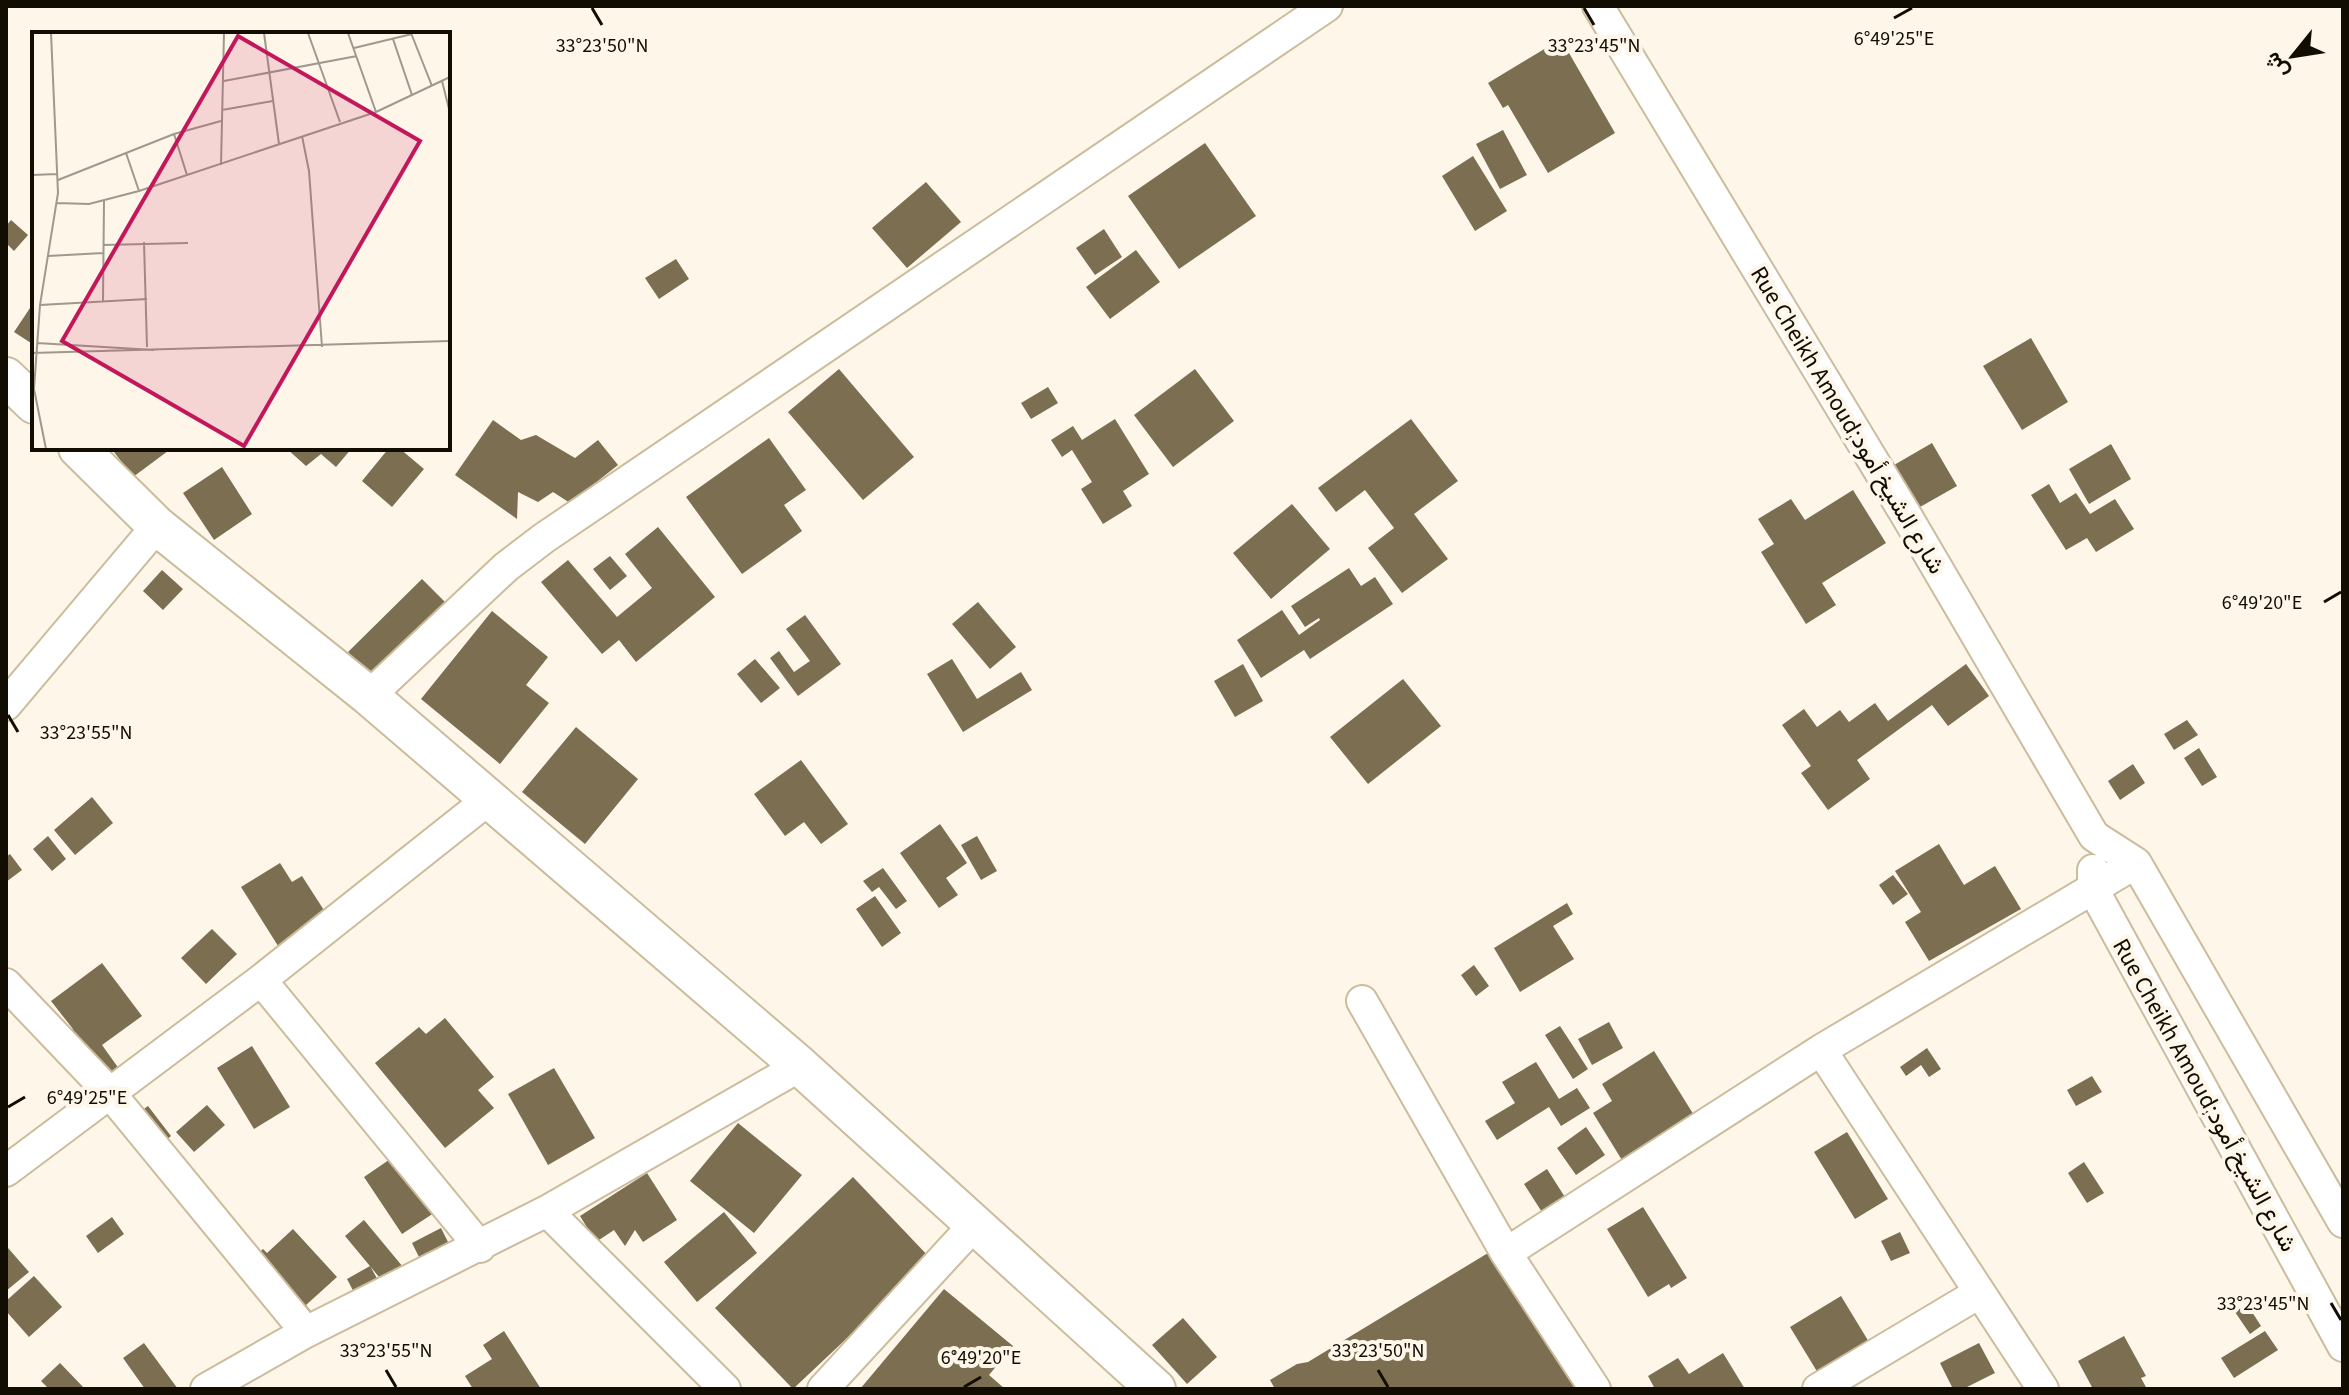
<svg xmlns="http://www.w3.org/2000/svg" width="2349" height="1395" font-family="'Source Sans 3',Vazirmatn,sans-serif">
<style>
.building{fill:#7c6e50}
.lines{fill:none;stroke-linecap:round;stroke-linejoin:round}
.minor-casing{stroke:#cbbc9c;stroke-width:34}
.tertiary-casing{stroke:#cbbc9c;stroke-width:42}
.minor{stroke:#fff;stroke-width:30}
.tertiary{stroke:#fff;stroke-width:38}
.ticks{fill:none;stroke:#120d03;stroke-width:3}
.labels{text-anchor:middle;stroke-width:8;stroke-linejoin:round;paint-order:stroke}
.street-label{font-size:24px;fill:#120d03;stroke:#fdf6e9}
.inset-road{fill:none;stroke:#9f998d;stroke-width:2}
.view{fill:#c2185b;fill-opacity:0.15;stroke:#c2185b;stroke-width:4}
.inset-edge{fill:none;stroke:#120d03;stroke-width:4}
.ticks-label{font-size:20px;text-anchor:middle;fill:#120d03;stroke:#fdf6e9;stroke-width:8;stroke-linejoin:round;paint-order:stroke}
</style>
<rect width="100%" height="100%" fill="#fdf6e9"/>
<path class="building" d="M 1561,39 L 1615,133 L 1548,173 L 1508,105 L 1503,108 L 1488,83 Z
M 1503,130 L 1527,175 L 1500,189 L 1476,144 Z
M 1205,143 L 1256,216 L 1179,269 L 1128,196 Z
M 1473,156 L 1507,211 L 1475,231 L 1442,176 Z
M 926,182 L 961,222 L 907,268 L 872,228 Z
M 11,220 L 28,235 L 14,251 L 6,243 L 6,226 Z
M 1104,229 L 1122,257 L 1095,275 L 1076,248 Z
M 1136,250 L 1160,282 L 1110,319 L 1086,287 Z
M 676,259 L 689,279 L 659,299 L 645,278 Z
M 30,308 L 34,311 L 34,345 L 14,332 Z
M 2031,338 L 2068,402 L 2022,430 L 1983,366 Z
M 839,369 L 914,457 L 863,500 L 788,412 Z
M 1195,369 L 1234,421 L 1173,467 L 1134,415 Z
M 1048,387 L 1058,403 L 1031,419 L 1021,403 Z
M 1115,419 L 1149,474 L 1123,491 L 1132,506 L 1103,524 L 1081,489 L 1092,482 L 1072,450 L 1062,457 L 1051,440 L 1073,426 L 1082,440 Z
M 1411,419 L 1458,481 L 1414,514 L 1448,559 L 1402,593 L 1368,548 L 1394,528 L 1365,490 L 1336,512 L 1318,488 Z
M 493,420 L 521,440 L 536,435 L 575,458 L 598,440 L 618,465 L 570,503 L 553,492 L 538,502 L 518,492 L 517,519 L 455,475 Z
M 769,438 L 806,490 L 784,505 L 802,531 L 742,574 L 686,497 Z
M 1932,443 L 1957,486 L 1906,515 L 1882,472 Z
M 2111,444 L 2131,479 L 2089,504 L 2069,469 Z
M 111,448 L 172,448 L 133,477 Z
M 286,448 L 352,448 L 336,467 L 321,454 L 306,466 Z
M 389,448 L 399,448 L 424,469 L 392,507 L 362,481 Z
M 222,467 L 252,514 L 214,540 L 183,493 Z
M 2049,484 L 2060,503 L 2076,493 L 2090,514 L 2115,499 L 2134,529 L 2096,552 L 2087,538 L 2066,550 L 2031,495 Z
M 1853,490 L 1886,543 L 1822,583 L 1836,605 L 1806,624 L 1761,552 L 1774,544 L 1758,519 L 1791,499 L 1805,520 Z
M 1292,504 L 1330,549 L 1271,599 L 1233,553 Z
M 658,527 L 715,597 L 636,662 L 619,640 L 602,654 L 541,582 L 568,560 L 617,617 L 652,588 L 625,554 Z
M 610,556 L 627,576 L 610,590 L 593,569 Z
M 1349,568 L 1361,586 L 1375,577 L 1393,604 L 1310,659 L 1304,650 L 1261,678 L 1237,640 L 1282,610 L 1299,635 L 1320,620 L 1319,618 L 1305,627 L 1291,606 Z
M 162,570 L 183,589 L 163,610 L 143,591 Z
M 422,579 L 449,606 L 375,680 L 348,652 Z
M 978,602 L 1016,647 L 990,669 L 952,624 Z
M 492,611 L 548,657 L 526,685 L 549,703 L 500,764 L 421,699 Z
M 805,615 L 841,664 L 798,696 L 770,658 L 779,651 L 794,672 L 810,661 L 786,629 Z
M 755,659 L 780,688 L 761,703 L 737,674 Z
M 952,659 L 977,699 L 1021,672 L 1032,690 L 963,732 L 927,674 Z
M 1243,664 L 1263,701 L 1235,717 L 1214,681 Z
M 1966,664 L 1989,696 L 1948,726 L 1932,705 L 1857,760 L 1870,779 L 1828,810 L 1801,773 L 1811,766 L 1782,725 L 1804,709 L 1817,727 L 1840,710 L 1849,722 L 1875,703 L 1888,721 Z
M 1403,679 L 1441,726 L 1368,784 L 1330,737 Z
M 2187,720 L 2198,735 L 2174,750 L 2164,734 Z
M 576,727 L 638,779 L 585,844 L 522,792 Z
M 2199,748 L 2217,777 L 2202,786 L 2184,758 Z
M 801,760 L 848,824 L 821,844 L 804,822 L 785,836 L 754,794 Z
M 2133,764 L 2145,783 L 2120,800 L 2108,781 Z
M 92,797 L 113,823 L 75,855 L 54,830 Z
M 940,824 L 967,863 L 946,878 L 958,895 L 939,908 L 900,853 Z
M 48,836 L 66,859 L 52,871 L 33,849 Z
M 977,836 L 997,871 L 981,880 L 961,845 Z
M 1939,844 L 1964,885 L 1995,866 L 2021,909 L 1929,961 L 1905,922 L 1921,912 L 1895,871 Z
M 10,854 L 22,870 L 6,882 L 6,857 Z
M 280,863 L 292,882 L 302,876 L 329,918 L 280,949 L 241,887 Z
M 883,868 L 907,901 L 896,909 L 879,887 L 872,892 L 863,881 Z
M 1893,875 L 1908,894 L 1893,905 L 1879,885 Z
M 875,896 L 901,933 L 882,947 L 856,909 Z
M 1567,903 L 1573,914 L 1553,926 L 1574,959 L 1520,992 L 1494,948 Z
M 212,929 L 237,954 L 206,984 L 181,958 Z
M 102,963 L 142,1016 L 102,1045 L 122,1073 L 93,1094 L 55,1043 L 73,1029 L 51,1001 Z
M 1474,965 L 1489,986 L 1476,996 L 1461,975 Z
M 445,1018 L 494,1077 L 478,1090 L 494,1108 L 445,1148 L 375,1063 L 419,1027 L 426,1034 Z
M 1609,1022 L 1623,1048 L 1592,1065 L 1578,1039 Z
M 1560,1026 L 1588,1069 L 1573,1079 L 1545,1035 Z
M 252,1046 L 290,1107 L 254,1129 L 217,1068 Z
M 1927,1048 L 1941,1069 L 1929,1077 L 1921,1065 L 1906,1076 L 1900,1067 Z
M 1654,1051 L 1697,1120 L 1625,1165 L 1593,1113 L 1612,1101 L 1602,1084 Z
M 1536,1062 L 1559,1099 L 1577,1088 L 1590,1108 L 1561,1126 L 1549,1107 L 1497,1140 L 1485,1121 L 1515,1103 L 1502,1082 Z
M 554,1068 L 595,1138 L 548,1165 L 508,1094 Z
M 2092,1076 L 2102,1092 L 2076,1106 L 2067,1090 Z
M 207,1105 L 225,1125 L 194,1152 L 176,1132 Z
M 148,1106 L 171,1136 L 154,1150 L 130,1119 Z
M 738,1123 L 802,1175 L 754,1233 L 690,1181 Z
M 1586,1127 L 1605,1155 L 1576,1175 L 1557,1148 Z
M 1847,1132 L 1888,1199 L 1855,1219 L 1814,1152 Z
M 402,1151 L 440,1209 L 402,1234 L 364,1177 Z
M 2084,1162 L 2104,1193 L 2087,1203 L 2068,1173 Z
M 1547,1169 L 1570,1205 L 1547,1220 L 1524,1184 Z
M 647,1173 L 677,1220 L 643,1242 L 635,1230 L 625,1246 L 614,1230 L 596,1242 L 580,1216 Z
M 853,1177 L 931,1259 L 793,1389 L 715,1308 Z
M 1643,1207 L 1687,1278 L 1671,1288 L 1669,1284 L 1648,1297 L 1607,1229 Z
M 724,1212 L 757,1253 L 697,1302 L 664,1262 Z
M 112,1217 L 124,1234 L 98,1253 L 86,1236 Z
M 364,1220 L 408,1273 L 389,1289 L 345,1236 Z
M 441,1228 L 451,1248 L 422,1263 L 412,1243 Z
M 293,1229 L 337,1277 L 306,1305 L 319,1321 L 245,1265 L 263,1249 L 267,1253 Z
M 1900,1232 L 1910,1253 L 1891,1261 L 1881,1241 Z
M 8,1248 L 29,1272 L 6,1291 L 6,1250 Z
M 1493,1250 L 1578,1389 L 1275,1389 L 1270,1380 L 1297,1364 L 1308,1362 Z
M 370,1266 L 383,1289 L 359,1302 L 347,1279 Z
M 34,1276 L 62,1307 L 29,1337 L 6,1311 L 6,1301 Z
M 944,1289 L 1013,1346 L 989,1375 L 1005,1389 L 860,1389 Z
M 1841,1296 L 1872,1347 L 1821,1378 L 1790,1327 Z
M 2247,1304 L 2261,1326 L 2250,1334 L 2235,1312 Z
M 1183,1318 L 1217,1357 L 1187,1384 L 1152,1345 Z
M 504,1331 L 541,1389 L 473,1389 L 465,1376 L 492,1359 L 483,1345 Z
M 2265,1331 L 2278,1350 L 2234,1378 L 2221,1358 Z
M 2124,1336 L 2146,1376 L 2141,1378 L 2147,1389 L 2093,1389 L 2078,1361 Z
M 144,1343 L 178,1389 L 145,1389 L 123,1358 Z
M 1979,1343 L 1995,1373 L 1963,1389 L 1953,1389 L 1940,1363 Z
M 1723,1353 L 1745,1389 L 1655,1389 L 1648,1376 L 1678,1358 L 1689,1374 Z
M 60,1363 L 85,1389 L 49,1389 L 41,1381 Z"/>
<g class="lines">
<g class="minor-casing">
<path id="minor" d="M 1598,6 L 1906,515 L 2094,836 L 2136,863 L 2343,1222
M 369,696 L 506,567 L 544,538 L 1327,6
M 6,705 L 157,526
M 2093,870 L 2093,889 L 2343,1346
M 261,980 L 480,1247
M 6,984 L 109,1092 L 306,1332
M 1362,1001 L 1506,1253 L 1595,1389
M 1821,1050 L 2043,1389
M 6,1171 L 261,980 L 489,799
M 547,1211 L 725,1389
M 1506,1253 L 1821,1050 L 2136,863
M 206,1389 L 306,1332 L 547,1211 L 800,1066
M 823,1389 L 974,1225
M 1818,1389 L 1979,1293"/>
</g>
<g class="tertiary-casing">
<path id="tertiary" d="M 6,377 L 34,404
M 78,448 L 157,526 L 369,696 L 800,1066 L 1156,1389"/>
</g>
<use href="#minor" class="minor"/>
<use href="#tertiary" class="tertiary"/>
</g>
<path class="ticks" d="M 592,8 L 602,25M 1584,8 L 1594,25M 1894,18 L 1912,8M 2324,602 L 2341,592M 8,715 L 18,732M 8,1107 L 25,1097M 2331,1303 L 2341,1320M 386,1370 L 396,1387M 1378,1370 L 1388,1387M 964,1387 L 981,1377"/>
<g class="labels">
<g class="street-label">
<text transform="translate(1848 420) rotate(59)" y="8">Rue Cheikh Amoud;شارع الشيخ أمود</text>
<text transform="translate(2205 1095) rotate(61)" y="8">Rue Cheikh Amoud;شارع الشيخ أمود</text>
</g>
</g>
<g transform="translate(32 32)">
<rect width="418" height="418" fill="#fdf6e9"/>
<path class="inset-road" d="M 232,1 L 247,112M 276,1 L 308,90M 316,1 L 344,80M 379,1 L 400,54M 361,7 L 380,63M 322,16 L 380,2M 192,49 L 325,24M 410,49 L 418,81M 190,78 L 241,69M 142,102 L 155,143M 270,104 L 277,139 L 290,315M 94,121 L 107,159M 189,133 L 192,1M 0,143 L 25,142M 26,148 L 142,102 L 189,89M 25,171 L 57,172 L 107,159 L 344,80 L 418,45M 112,210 L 115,315M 71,213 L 156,211M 16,224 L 71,221M 71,269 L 72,169M 8,273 L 115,267M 5,311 L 122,318M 0,321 L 418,309M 14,417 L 2,357 L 8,273 L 26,161 L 19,1"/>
<path class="view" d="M 206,4 L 388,109 L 212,414 L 30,309 Z"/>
<rect width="418" height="418" class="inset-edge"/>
</g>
<g class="ticks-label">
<text x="1894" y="45">6°49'25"E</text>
<text x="1594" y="52">33°23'45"N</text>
<text x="602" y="52">33°23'50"N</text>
<text x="2262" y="609">6°49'20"E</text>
<text x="86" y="739">33°23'55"N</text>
<text x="87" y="1104">6°49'25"E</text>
<text x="2263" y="1310">33°23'45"N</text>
<text x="386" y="1357">33°23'55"N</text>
<text x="1378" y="1357">33°23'50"N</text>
<text x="981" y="1364">6°49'20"E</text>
</g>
<rect width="2349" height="1395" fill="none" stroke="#120d03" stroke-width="16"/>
<g transform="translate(2293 56) rotate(240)" stroke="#fdf6e9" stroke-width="6" paint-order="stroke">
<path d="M0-6L14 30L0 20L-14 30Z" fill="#120d03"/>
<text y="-12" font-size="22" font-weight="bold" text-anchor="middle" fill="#120d03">ش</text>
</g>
</svg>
